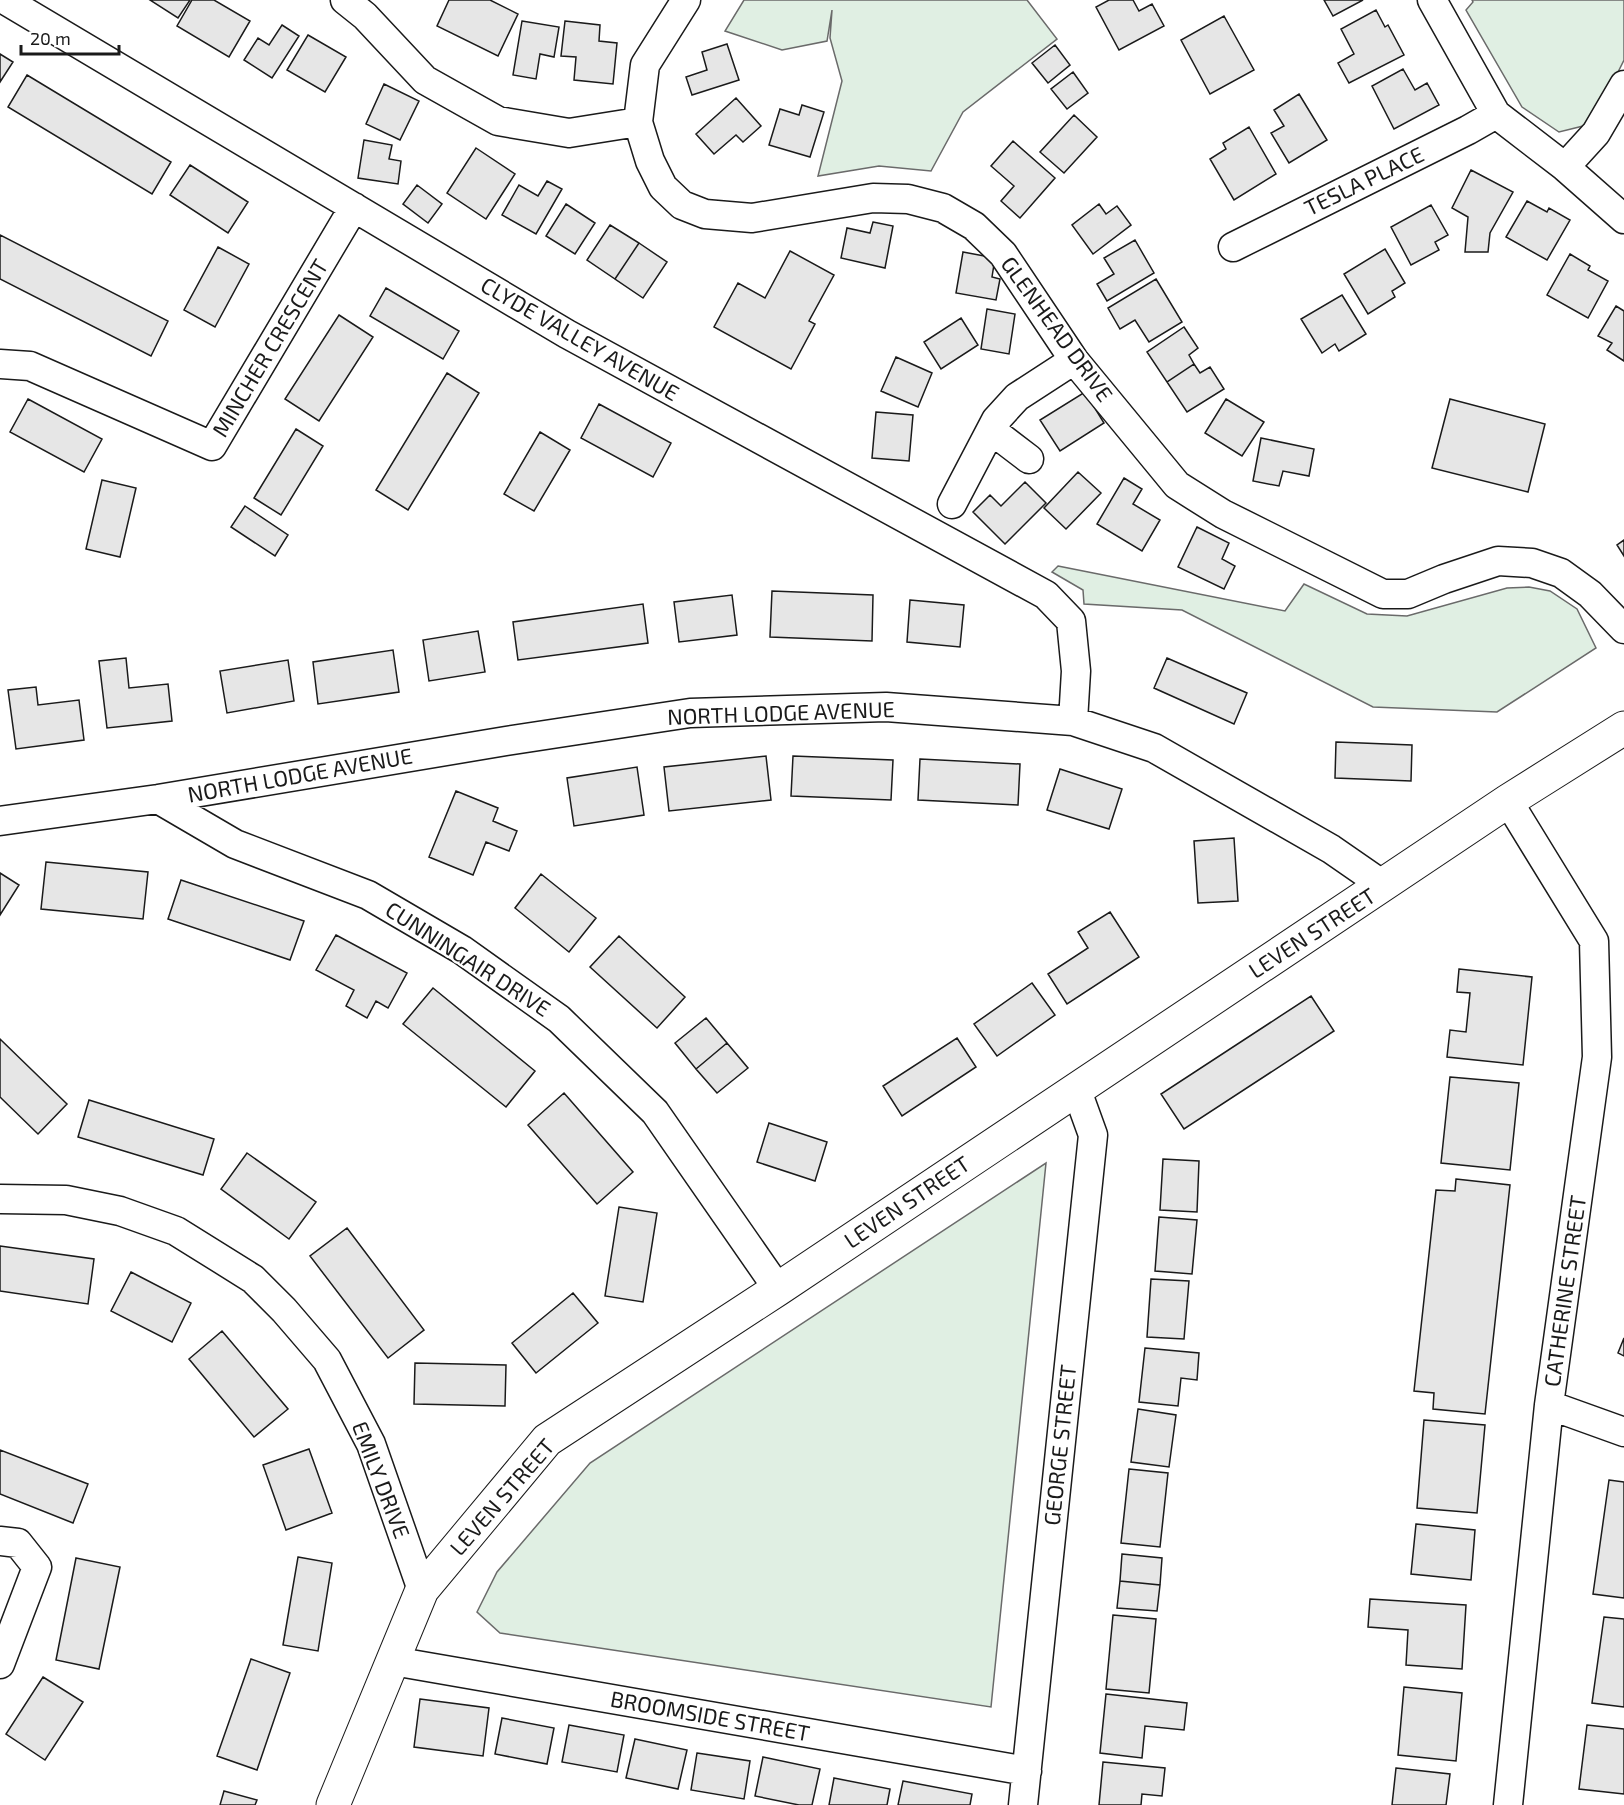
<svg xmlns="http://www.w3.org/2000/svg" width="1624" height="1805" font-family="'Exo 2',sans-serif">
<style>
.green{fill:#e0efe3;stroke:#6a6a6a;stroke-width:1.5}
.building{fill:#e6e6e6;stroke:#1a1a1a;stroke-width:1.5}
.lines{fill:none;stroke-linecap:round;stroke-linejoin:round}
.minor-casing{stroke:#1a1a1a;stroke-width:31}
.tertiary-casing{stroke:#1a1a1a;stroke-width:35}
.minor{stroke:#fff;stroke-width:28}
.tertiary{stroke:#fff;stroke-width:33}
.labels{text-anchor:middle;stroke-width:4.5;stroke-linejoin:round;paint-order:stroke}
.street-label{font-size:22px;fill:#1a1a1a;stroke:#fff}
</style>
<rect width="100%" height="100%" fill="#fff"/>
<path class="green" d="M 744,0 L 1027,0 L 1057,39 L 963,112 L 931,171 L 879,166 L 818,176 L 842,81 L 830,38 L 832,10 L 827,41 L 782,50 L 725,31 Z
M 1472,0 L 1624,0 L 1624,60 L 1603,102 L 1583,126 L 1559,132 L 1522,107 L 1466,10 L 1473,2 Z
M 1058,566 L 1285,611 L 1304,584 L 1367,614 L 1407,616 L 1507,588 L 1529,587 L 1550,591 L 1577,609 L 1596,648 L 1497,712 L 1373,707 L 1182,610 L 1084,604 L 1083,590 L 1052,572 Z
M 1046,1163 L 991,1707 L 500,1633 L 477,1612 L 497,1572 L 590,1463 Z"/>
<path class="building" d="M 150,0 L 190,0 L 178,18 Z
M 192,0 L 214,0 L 250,21 L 229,57 L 177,26 Z
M 449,0 L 490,0 L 518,14 L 498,56 L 437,26 Z
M 1109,0 L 1133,0 L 1139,11 L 1152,4 L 1164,26 L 1119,50 L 1096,7 Z
M 1324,0 L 1363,0 L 1333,16 Z
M 1376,10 L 1385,27 L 1388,25 L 1404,55 L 1349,83 L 1338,63 L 1354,54 L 1341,29 Z
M 1224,16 L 1254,70 L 1210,94 L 1181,40 Z
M 522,21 L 559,27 L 554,57 L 540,54 L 536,79 L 513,75 Z
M 565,21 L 600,25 L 599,41 L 617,43 L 613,84 L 574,80 L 576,57 L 561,56 Z
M 282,25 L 299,36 L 272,78 L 244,60 L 258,38 L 269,45 Z
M 308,35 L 346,57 L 325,92 L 287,70 Z
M 727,44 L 739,80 L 692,95 L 686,77 L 707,70 L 702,52 Z
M 1055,45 L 1070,65 L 1048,83 L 1032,63 Z
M 0,54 L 13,62 L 0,82 Z
M 1403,69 L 1415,90 L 1427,83 L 1439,105 L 1394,129 L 1372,86 Z
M 1073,72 L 1088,93 L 1067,109 L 1051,89 Z
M 27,75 L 171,162 L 152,194 L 8,107 Z
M 384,84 L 419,101 L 400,140 L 366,124 Z
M 1299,94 L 1327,140 L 1289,163 L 1271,133 L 1284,126 L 1274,110 Z
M 736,98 L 761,126 L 743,142 L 736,135 L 714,154 L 696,134 Z
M 802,105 L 824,112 L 810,157 L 769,145 L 780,109 L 799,115 Z
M 1074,115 L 1097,137 L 1064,173 L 1040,152 Z
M 1249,127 L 1276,174 L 1234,200 L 1210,159 L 1226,149 L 1223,143 Z
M 364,140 L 392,145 L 389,159 L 401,161 L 398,184 L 358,178 Z
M 1013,141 L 1055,178 L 1020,218 L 1001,201 L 1014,186 L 991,166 Z
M 476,148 L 515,174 L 486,219 L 447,193 Z
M 190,165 L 248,202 L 228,233 L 170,195 Z
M 1471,170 L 1513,192 L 1490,233 L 1488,252 L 1465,252 L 1468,217 L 1452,208 Z
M 547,181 L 562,189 L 536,234 L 502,215 L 519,185 L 538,196 Z
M 417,185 L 442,204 L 428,223 L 403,204 Z
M 1527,201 L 1547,212 L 1549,208 L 1570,220 L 1547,260 L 1506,237 Z
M 566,204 L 595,223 L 575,254 L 546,236 Z
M 1099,204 L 1106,214 L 1117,206 L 1131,225 L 1093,254 L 1072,225 Z
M 1431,205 L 1448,235 L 1435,242 L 1439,250 L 1411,265 L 1391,227 Z
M 873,222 L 893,226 L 885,268 L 841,258 L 847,228 L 870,233 Z
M 610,225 L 639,243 L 615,279 L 587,260 Z
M 0,235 L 168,321 L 151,356 L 0,279 Z
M 1135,240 L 1154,273 L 1107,301 L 1097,284 L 1114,274 L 1104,258 Z
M 639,243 L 667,262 L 643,298 L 615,279 Z
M 218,247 L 249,264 L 215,327 L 184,310 Z
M 1385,249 L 1405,283 L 1392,291 L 1395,297 L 1368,314 L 1344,274 Z
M 790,251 L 834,275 L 809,321 L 815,324 L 791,369 L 714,327 L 738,283 L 765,298 Z
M 963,252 L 995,258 L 992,277 L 1000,279 L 996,300 L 956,293 Z
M 1570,254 L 1590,266 L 1588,270 L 1608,281 L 1588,318 L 1547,295 Z
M 1156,279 L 1182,322 L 1149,342 L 1135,320 L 1120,329 L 1108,308 Z
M 386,288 L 459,331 L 443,359 L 370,316 Z
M 1342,295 L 1366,334 L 1339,351 L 1335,344 L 1322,353 L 1301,319 Z
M 1616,306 L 1624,311 L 1624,361 L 1607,350 L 1612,343 L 1598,336 Z
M 987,309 L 1015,314 L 1009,354 L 981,349 Z
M 339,315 L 373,337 L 319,421 L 285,399 Z
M 961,318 L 978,345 L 941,369 L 924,342 Z
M 1184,327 L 1198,348 L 1189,355 L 1194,364 L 1167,382 L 1147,352 Z
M 896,357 L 932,373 L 918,407 L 881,391 Z
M 1194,364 L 1200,373 L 1210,367 L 1224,389 L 1187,412 L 1167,382 Z
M 447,373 L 479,393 L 408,510 L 376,490 Z
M 1085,392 L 1104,423 L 1060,451 L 1040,420 Z
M 28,399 L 102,439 L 84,472 L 10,432 Z
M 1226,399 L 1264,422 L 1242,456 L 1205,433 Z
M 1450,399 L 1545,424 L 1528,492 L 1432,468 Z
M 599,404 L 671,443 L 653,477 L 581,438 Z
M 876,412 L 913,415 L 909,461 L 872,458 Z
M 296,429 L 323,446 L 281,515 L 254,498 Z
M 540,432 L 570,450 L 534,511 L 504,494 Z
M 1261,438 L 1314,449 L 1309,476 L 1283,471 L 1279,486 L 1253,481 Z
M 1078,472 L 1101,493 L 1066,529 L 1044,508 Z
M 1124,478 L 1142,489 L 1133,504 L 1160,520 L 1142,551 L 1097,524 Z
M 102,480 L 136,488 L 120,557 L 86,549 Z
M 1025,482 L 1046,503 L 1005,544 L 973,512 L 990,495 L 1001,506 Z
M 245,506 L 288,535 L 275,556 L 231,527 Z
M 1197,527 L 1229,543 L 1222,559 L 1235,566 L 1224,589 L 1178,567 Z
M 1624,540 L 1624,556 L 1617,545 Z
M 772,591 L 873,595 L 872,641 L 770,637 Z
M 732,595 L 737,635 L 679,642 L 674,602 Z
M 910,600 L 964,605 L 960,647 L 907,642 Z
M 643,604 L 648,643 L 518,660 L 513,622 Z
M 478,631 L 485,672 L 429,681 L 423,640 Z
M 393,650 L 399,692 L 318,704 L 313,662 Z
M 126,658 L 129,688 L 168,684 L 172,721 L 107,728 L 99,661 Z
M 1167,658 L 1247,693 L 1234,724 L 1154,688 Z
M 288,660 L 294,701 L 227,713 L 220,671 Z
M 36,687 L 38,705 L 79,700 L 84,740 L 16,749 L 8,690 Z
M 1336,742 L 1412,745 L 1411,781 L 1335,778 Z
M 766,756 L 771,800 L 669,811 L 664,767 Z
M 793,756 L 893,760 L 891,800 L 791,796 Z
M 920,759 L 1020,764 L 1018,805 L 918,800 Z
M 637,767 L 644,815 L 574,826 L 567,778 Z
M 1060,769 L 1122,789 L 1109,829 L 1047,810 Z
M 456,791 L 498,808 L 493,821 L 517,831 L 509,851 L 486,842 L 473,875 L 429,857 Z
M 1234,838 L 1238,901 L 1198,903 L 1194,841 Z
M 46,862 L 148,872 L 143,919 L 41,909 Z
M 0,873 L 19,885 L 0,915 Z
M 541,874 L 596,918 L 569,952 L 515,908 Z
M 181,880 L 304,921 L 290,960 L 168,919 Z
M 1110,912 L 1139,957 L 1067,1004 L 1048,974 L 1088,948 L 1078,932 Z
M 336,935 L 407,973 L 388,1008 L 376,1001 L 367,1018 L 346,1006 L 354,990 L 316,970 Z
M 619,936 L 685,997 L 657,1028 L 590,967 Z
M 1459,969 L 1532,977 L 1523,1065 L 1447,1057 L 1450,1030 L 1466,1032 L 1470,993 L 1457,992 Z
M 1032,983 L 1055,1015 L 997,1056 L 974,1024 Z
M 433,988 L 535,1071 L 506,1107 L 403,1024 Z
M 1311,996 L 1334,1031 L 1184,1129 L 1161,1094 Z
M 706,1018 L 727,1043 L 696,1069 L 675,1043 Z
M 957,1038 L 976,1067 L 902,1116 L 883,1086 Z
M 0,1039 L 67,1104 L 38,1134 L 0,1097 Z
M 727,1043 L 748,1068 L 717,1093 L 696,1069 Z
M 1450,1077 L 1519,1083 L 1510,1170 L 1441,1163 Z
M 564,1093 L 633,1172 L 597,1204 L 528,1125 Z
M 89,1100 L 214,1139 L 203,1175 L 78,1137 Z
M 769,1123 L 827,1142 L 815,1181 L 757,1162 Z
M 247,1153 L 316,1202 L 289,1239 L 221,1189 Z
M 1163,1159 L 1199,1161 L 1197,1212 L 1160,1210 Z
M 1456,1179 L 1510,1185 L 1485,1414 L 1433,1409 L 1434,1393 L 1414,1391 L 1436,1190 L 1455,1191 Z
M 619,1207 L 657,1213 L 643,1302 L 605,1296 Z
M 1159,1217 L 1197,1220 L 1192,1274 L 1155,1271 Z
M 347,1228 L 424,1330 L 388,1358 L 310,1256 Z
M 0,1246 L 94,1259 L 88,1304 L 0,1291 Z
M 131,1272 L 191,1303 L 172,1342 L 111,1311 Z
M 1151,1279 L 1189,1281 L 1184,1339 L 1147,1337 Z
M 573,1293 L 598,1323 L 536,1373 L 512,1343 Z
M 222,1331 L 288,1409 L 254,1437 L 189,1359 Z
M 1624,1338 L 1624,1356 L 1618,1353 Z
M 1145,1348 L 1199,1353 L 1197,1380 L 1181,1378 L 1178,1406 L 1139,1402 Z
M 415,1363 L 506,1365 L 505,1406 L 414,1404 Z
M 1138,1409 L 1176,1415 L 1169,1467 L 1131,1462 Z
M 1424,1420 L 1485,1425 L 1477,1513 L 1417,1508 Z
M 309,1449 L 332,1513 L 286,1530 L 263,1465 Z
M 0,1450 L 88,1484 L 73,1523 L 0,1494 Z
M 1129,1469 L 1168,1473 L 1160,1547 L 1121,1543 Z
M 1609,1480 L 1624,1482 L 1624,1598 L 1593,1594 Z
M 1416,1524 L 1475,1530 L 1471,1580 L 1411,1574 Z
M 1122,1554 L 1162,1558 L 1160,1585 L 1120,1581 Z
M 298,1557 L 332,1563 L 318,1651 L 283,1645 Z
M 76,1558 L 120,1567 L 99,1669 L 56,1660 Z
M 1120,1581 L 1160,1585 L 1157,1611 L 1117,1608 Z
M 1370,1599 L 1466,1605 L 1462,1669 L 1406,1665 L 1408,1630 L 1368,1627 Z
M 1113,1615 L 1156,1619 L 1149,1693 L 1106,1689 Z
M 1604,1617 L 1624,1619 L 1624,1707 L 1592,1703 Z
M 251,1659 L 290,1673 L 257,1770 L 217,1756 Z
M 43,1677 L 83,1702 L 45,1760 L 6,1734 Z
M 1404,1687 L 1462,1693 L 1456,1761 L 1398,1755 Z
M 1106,1694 L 1187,1703 L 1184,1730 L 1145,1726 L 1142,1758 L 1100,1753 Z
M 420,1699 L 489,1708 L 483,1756 L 414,1747 Z
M 502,1718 L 554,1728 L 547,1764 L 495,1754 Z
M 569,1725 L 624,1735 L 617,1772 L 562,1762 Z
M 1587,1725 L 1624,1729 L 1624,1794 L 1579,1789 Z
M 635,1739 L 687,1750 L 678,1789 L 626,1778 Z
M 697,1753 L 750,1761 L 744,1799 L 691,1790 Z
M 763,1757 L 820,1769 L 812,1805 L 799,1805 L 755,1796 Z
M 1103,1762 L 1165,1768 L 1162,1796 L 1142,1794 L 1141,1805 L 1099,1805 Z
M 1396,1768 L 1450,1774 L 1446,1805 L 1392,1805 Z
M 834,1778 L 890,1789 L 887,1805 L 829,1805 Z
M 903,1781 L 972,1794 L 970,1805 L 898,1805 Z
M 224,1791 L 257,1800 L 255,1805 L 220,1805 Z"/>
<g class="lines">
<g class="minor-casing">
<path id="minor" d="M 5,0 L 567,334 L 1046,595 L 1071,621 L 1076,671 L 1073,721
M 345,0 L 365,16 L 425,80 L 498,121 L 569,133 L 638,122
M 686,0 L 645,65 L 638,122 L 650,161 L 663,187 L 682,205 L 705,214 L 752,218 L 873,198 L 908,199 L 943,208 L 974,226 L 1003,254 L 1074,360 L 1177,485 L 1223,514 L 1383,594 L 1408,594 L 1444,579 L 1498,561 L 1532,563 L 1561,573 L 1590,594 L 1624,629
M 1432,0 L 1496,114 L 1565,167 L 1624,219
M 1565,167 L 1596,133 L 1624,85
M 1233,247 L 1468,130 L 1496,114
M 0,364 L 30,366 L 212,446 L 354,207
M 991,430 L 1029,459
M 952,504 L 996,420 L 1017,397 L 1074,360
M 158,799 L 235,844 L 368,895 L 462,950 L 559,1019 L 655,1112 L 778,1289
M 1508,801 L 1594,941 L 1597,1057 L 1549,1405 L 1508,1805
M 0,821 L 158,799 L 506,741 L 690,713 L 886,707 L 1073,721 L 1154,748 L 1331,849 L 1383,885
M 0,1199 L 66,1200 L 120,1211 L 176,1231 L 253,1279 L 284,1310 L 327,1360 L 371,1444 L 422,1590
M 1549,1405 L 1624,1432
M 0,1541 L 18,1543 L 37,1567 L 0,1664
M 393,1661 L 1027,1771
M 1023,1805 L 1093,1135 L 1076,1088"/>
</g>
<g class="tertiary-casing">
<path id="tertiary" d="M 333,1805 L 422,1590 L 547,1440 L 778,1289 L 1508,801 L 1624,728"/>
</g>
<use href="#minor" class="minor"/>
<use href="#tertiary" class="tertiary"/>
</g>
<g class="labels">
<g class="street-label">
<text transform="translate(1364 181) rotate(-26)" y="8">TESLA PLACE</text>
<text transform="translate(1057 329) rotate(54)" y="8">GLENHEAD DRIVE</text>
<text transform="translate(580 339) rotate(30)" y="8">CLYDE VALLEY AVENUE</text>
<text transform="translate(270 348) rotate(-59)" y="8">MINCHER CRESCENT</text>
<text transform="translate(781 713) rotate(-2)" y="8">NORTH LODGE AVENUE</text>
<text transform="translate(300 775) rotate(-10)" y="8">NORTH LODGE AVENUE</text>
<text transform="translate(1312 933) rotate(-33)" y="8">LEVEN STREET</text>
<text transform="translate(468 959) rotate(33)" y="8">CUNNINGAIR DRIVE</text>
<text transform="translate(907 1202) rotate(-34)" y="8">LEVEN STREET</text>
<text transform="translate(1565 1291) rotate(-82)" y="8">CATHERINE STREET</text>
<text transform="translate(1060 1445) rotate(-84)" y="8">GEORGE STREET</text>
<text transform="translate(381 1480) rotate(69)" y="8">EMILY DRIVE</text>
<text transform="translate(502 1497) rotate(-49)" y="8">LEVEN STREET</text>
<text transform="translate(710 1716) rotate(10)" y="8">BROOMSIDE STREET</text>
</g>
</g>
<path d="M21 45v9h98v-9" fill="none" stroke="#1a1a1a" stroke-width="3"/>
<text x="30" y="45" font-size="18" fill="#1a1a1a" stroke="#ffffff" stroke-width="4.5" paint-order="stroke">20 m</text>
</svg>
